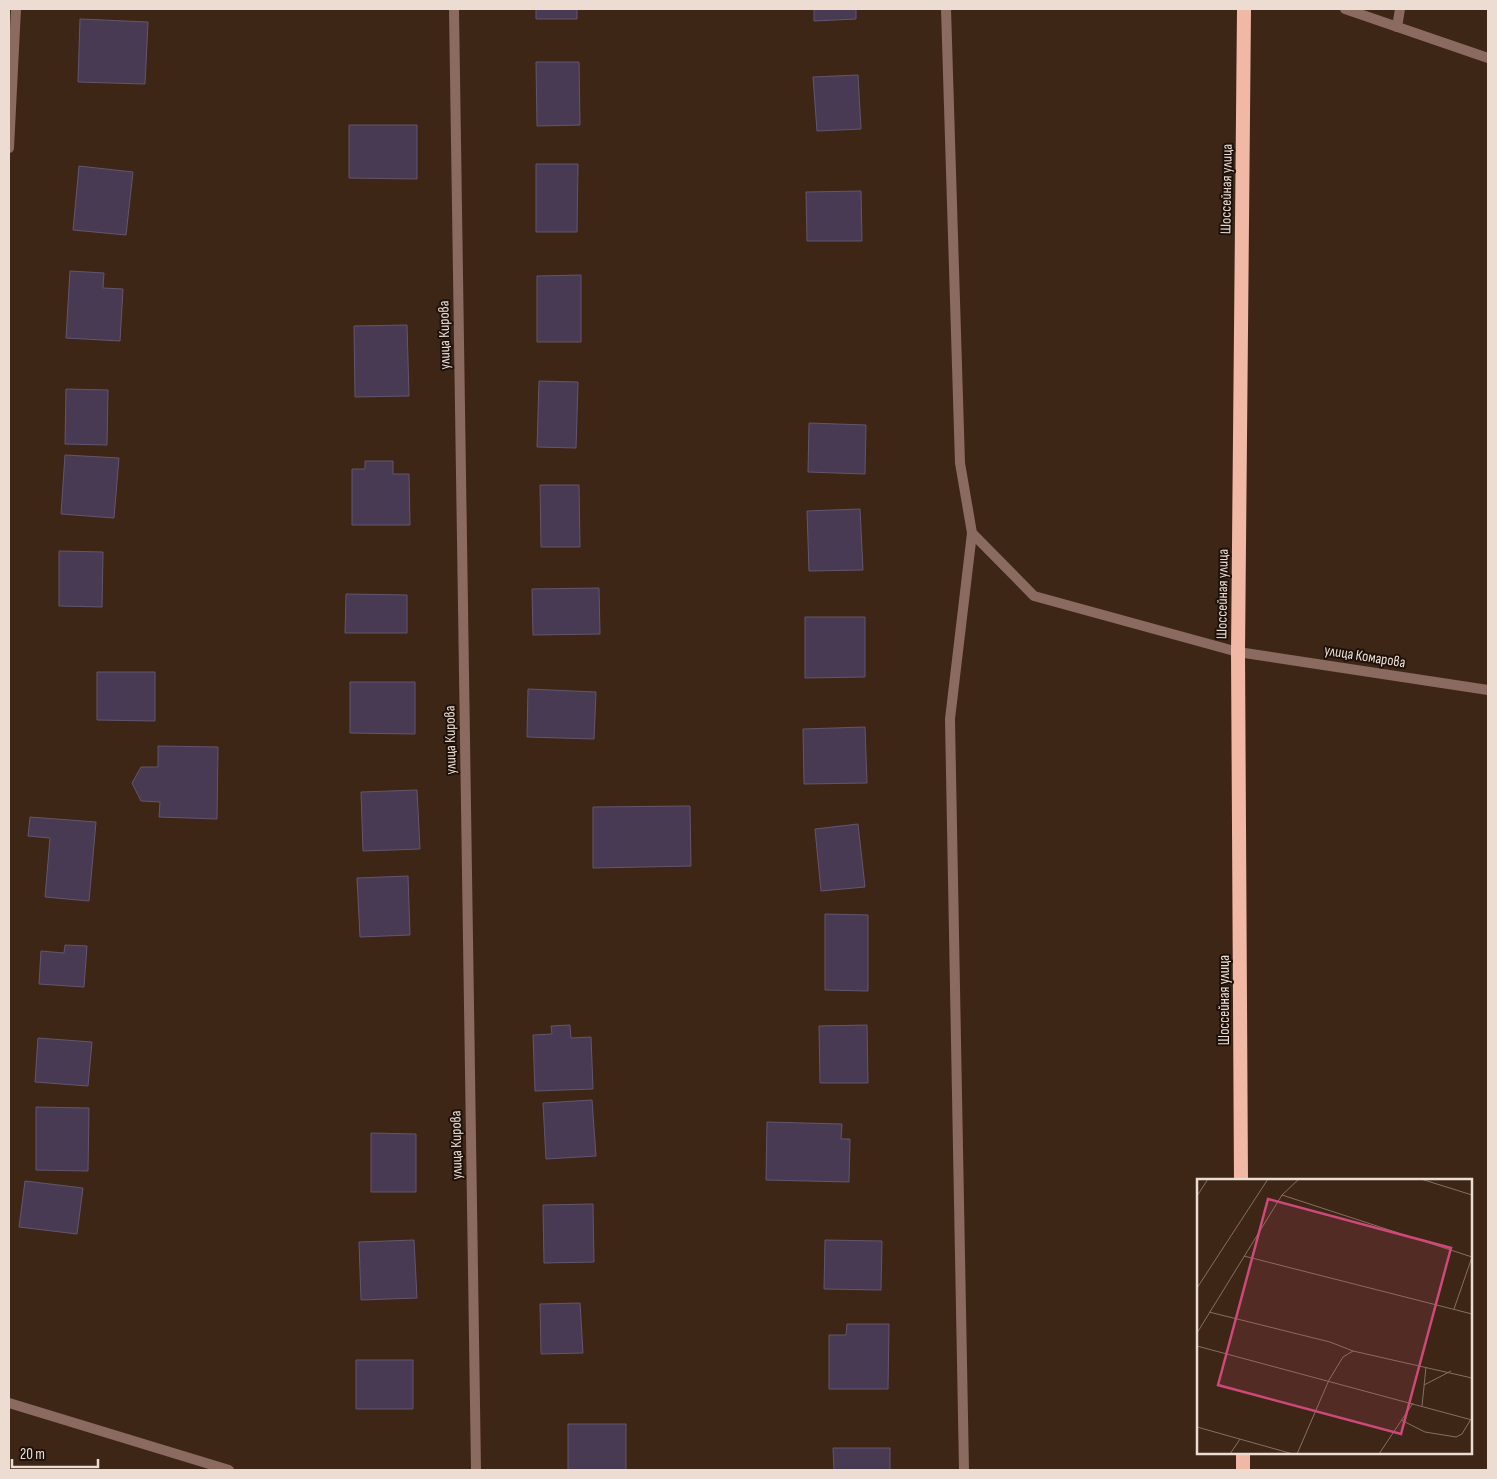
<svg xmlns="http://www.w3.org/2000/svg" width="1497" height="1479" font-family="'Sofia Sans Condensed',sans-serif">
<style>
.building{fill:#483a52;stroke:#63556e}
.lines{fill:none;stroke-linecap:round;stroke-linejoin:round}
.service{stroke:#8b6a60;stroke-width:10}
.minor{stroke:#8b6a60;stroke-width:10}
.trunk{stroke:#f1b8a6;stroke-width:14}
.labels{text-anchor:middle;stroke-width:4;stroke-linejoin:round;paint-order:stroke}
.street-label{font-size:15px;fill:#ecdcd2;stroke:#1d120b}
.inset-road{fill:none;stroke:#846f62;stroke-width:1}
.view{fill:#cc4979;fill-opacity:0.15;stroke:#cc4979;stroke-width:2.5}
.inset-edge{fill:none;stroke:#ecdcd2;stroke-width:2.5}
</style>
<rect width="100%" height="100%" fill="#3e2617"/>
<path class="building" d="M 536,9 L 577,9 L 577,19 L 536,19 Z
M 814,9 L 856,9 L 856,19 L 814,21 Z
M 80,19 L 148,22 L 145,84 L 78,82 Z
M 536,62 L 579,62 L 580,125 L 537,126 Z
M 858,75 L 861,129 L 817,131 L 813,77 Z
M 349,125 L 417,125 L 417,179 L 349,178 Z
M 536,164 L 578,164 L 577,232 L 536,232 Z
M 79,166 L 133,172 L 126,235 L 73,230 Z
M 861,191 L 862,241 L 807,241 L 806,192 Z
M 70,271 L 104,273 L 103,288 L 123,289 L 120,341 L 66,338 Z
M 581,275 L 581,342 L 537,342 L 537,276 Z
M 407,325 L 409,396 L 355,397 L 354,326 Z
M 539,381 L 578,382 L 576,448 L 537,447 Z
M 66,389 L 108,390 L 107,445 L 65,444 Z
M 809,423 L 866,425 L 865,474 L 808,472 Z
M 65,455 L 119,458 L 114,518 L 61,514 Z
M 365,461 L 393,461 L 393,474 L 409,474 L 410,525 L 352,525 L 352,469 L 365,469 Z
M 540,485 L 579,485 L 580,547 L 541,547 Z
M 860,509 L 863,570 L 809,571 L 807,511 Z
M 59,551 L 103,552 L 102,607 L 59,606 Z
M 599,588 L 600,634 L 533,635 L 532,589 Z
M 346,594 L 407,595 L 407,633 L 345,633 Z
M 805,617 L 865,617 L 865,677 L 805,678 Z
M 97,672 L 155,672 L 155,721 L 97,720 Z
M 350,682 L 415,682 L 415,734 L 350,733 Z
M 528,689 L 596,692 L 594,739 L 527,737 Z
M 865,727 L 867,783 L 804,784 L 803,729 Z
M 158,746 L 218,747 L 217,819 L 159,817 L 160,802 L 141,801 L 132,783 L 141,767 L 158,767 Z
M 417,790 L 420,849 L 363,851 L 361,792 Z
M 690,806 L 691,866 L 593,868 L 593,807 Z
M 30,817 L 96,822 L 89,901 L 45,897 L 50,838 L 28,836 Z
M 858,824 L 865,887 L 821,891 L 815,829 Z
M 408,876 L 410,935 L 360,937 L 357,878 Z
M 825,914 L 868,915 L 868,991 L 825,990 Z
M 65,945 L 87,946 L 84,987 L 39,984 L 41,951 L 64,953 Z
M 570,1025 L 571,1038 L 591,1037 L 593,1089 L 535,1091 L 533,1035 L 552,1034 L 551,1026 Z
M 867,1025 L 868,1083 L 820,1083 L 819,1026 Z
M 38,1038 L 92,1042 L 88,1086 L 35,1082 Z
M 592,1100 L 596,1156 L 546,1159 L 543,1103 Z
M 36,1107 L 89,1108 L 88,1171 L 36,1170 Z
M 767,1122 L 842,1124 L 841,1139 L 850,1139 L 849,1182 L 766,1180 Z
M 371,1133 L 416,1134 L 416,1192 L 371,1192 Z
M 25,1181 L 83,1188 L 77,1234 L 19,1227 Z
M 593,1204 L 594,1262 L 544,1263 L 543,1205 Z
M 414,1240 L 417,1298 L 361,1300 L 359,1242 Z
M 825,1240 L 882,1241 L 881,1290 L 824,1289 Z
M 580,1303 L 583,1353 L 541,1354 L 540,1304 Z
M 847,1324 L 889,1324 L 888,1389 L 829,1389 L 829,1335 L 846,1335 Z
M 356,1360 L 413,1360 L 413,1409 L 356,1409 Z
M 568,1424 L 626,1424 L 626,1470 L 568,1470 Z
M 833,1448 L 890,1448 L 890,1470 L 834,1470 Z"/>
<g class="lines">
<path class="service" d="M 1397,27 L 1400,9"/>
<path class="minor" d="M 454,9 L 476,1470
M 946,9 L 960,463 L 972,533 L 1034,596 L 1238,652 L 1488,690
M 1345,9 L 1488,58
M 9,148 L 16,9
M 9,1403 L 229,1470
M 964,1470 L 950,719 L 972,533"/>
<path class="trunk" d="M 1241,1180 L 1238,652 L 1244,9
M 1243,1453 L 1243,1470"/>
</g>
<g class="labels">
<g class="street-label">
<text transform="translate(1226 189) rotate(-89)" y="5">Шоссейная улица</text>
<text transform="translate(444 335) rotate(-91)" y="5">улица Кирова</text>
<text transform="translate(1222 594) rotate(-89)" y="5">Шоссейная улица</text>
<text transform="translate(1365 656) rotate(9)" y="5">улица Комарова</text>
<text transform="translate(450 740) rotate(-91)" y="5">улица Кирова</text>
<text transform="translate(1224 1000) rotate(-90)" y="5">Шоссейная улица</text>
<text transform="translate(456 1145) rotate(-91)" y="5">улица Кирова</text>
</g>
</g>
<g transform="translate(1197 1179)">
<rect width="275" height="275" fill="#3e2617"/>
<path class="inset-road" d="M 224,0 L 275,16M 85,16 L 275,78M 0,17 L 11,0M 47,77 L 275,135M 0,109 L 71,0M 257,130 L 275,78M 12,133 L 133,163 L 156,172M 0,154 L 85,16 L 102,0M 0,167 L 275,241M 227,206 L 254,192M 225,227 L 229,188M 204,241 L 228,253 L 259,258 L 265,255 L 274,240M 0,248 L 96,275M 33,275 L 43,260M 100,275 L 132,201 L 146,178 L 156,172 L 275,199M 182,275 L 216,224"/>
<path class="view" d="M 71,20 L 254,69 L 204,255 L 21,206 Z"/>
<rect width="275" height="275" class="inset-edge"/>
</g>
<rect width="1497" height="1479" fill="none" stroke="#ecdcd2" stroke-width="20"/>
<path d="M12 1459v8h86v-8" fill="none" stroke="#ecdcd2" stroke-width="2.5"/>
<text x="20" y="1459" font-size="15" fill="#ecdcd2" stroke="#1d120b" stroke-width="4" paint-order="stroke">20 m</text>
</svg>
